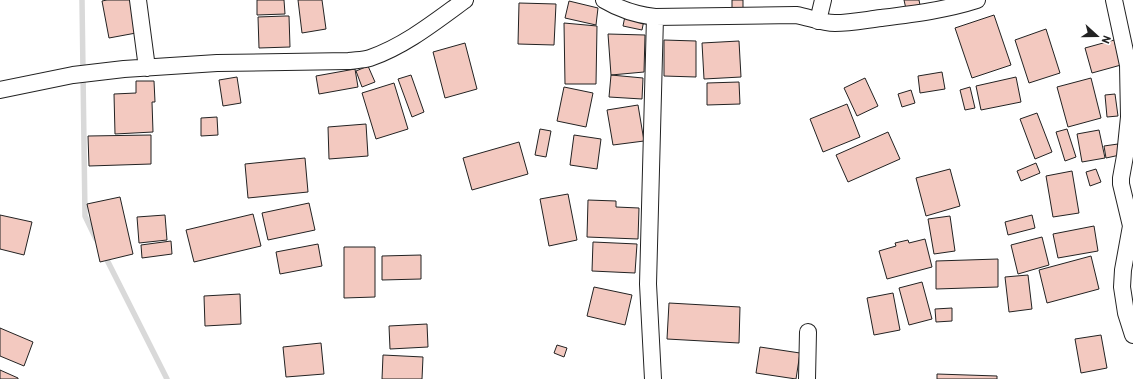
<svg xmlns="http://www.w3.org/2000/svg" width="1133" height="379" font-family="Barlow,sans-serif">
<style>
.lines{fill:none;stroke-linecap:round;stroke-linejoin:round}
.stream{stroke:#d9d9d9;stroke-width:5.5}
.building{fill:#f3c9c0;stroke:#222}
.minor-casing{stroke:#222;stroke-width:18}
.minor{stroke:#fff;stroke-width:16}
</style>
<rect width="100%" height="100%" fill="#fff"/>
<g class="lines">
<path class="stream" d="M 82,0 L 85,216 L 96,239
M 104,254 L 167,379"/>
</g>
<path class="building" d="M 107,0 L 130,0 L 136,33 L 109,38 L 102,1 Z
M 257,0 L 284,0 L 285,14 L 257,15 Z
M 298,0 L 322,0 L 326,29 L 302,33 Z
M 732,0 L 743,0 L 743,10 L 732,10 Z
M 904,0 L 919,0 L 920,5 L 906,9 Z
M 569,1 L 598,8 L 596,25 L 565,18 Z
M 519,3 L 556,4 L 554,45 L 518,44 Z
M 994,15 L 1011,65 L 972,78 L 955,28 Z
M 285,16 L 289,16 L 290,47 L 259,48 L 258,17 Z
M 625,16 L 644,20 L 642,30 L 623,26 Z
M 564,23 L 597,26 L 596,84 L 565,84 Z
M 1046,29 L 1060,73 L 1029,83 L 1015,40 Z
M 608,34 L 645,35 L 644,72 L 611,75 Z
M 664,40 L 696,41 L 696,77 L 664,76 Z
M 1114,40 L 1121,65 L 1092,73 L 1085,48 Z
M 739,41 L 741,77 L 704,79 L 702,43 Z
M 465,43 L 477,89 L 445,98 L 433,52 Z
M 368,66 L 375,82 L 362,87 L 356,71 Z
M 355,69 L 358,87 L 319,94 L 316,76 Z
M 942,72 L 945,89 L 920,93 L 918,76 Z
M 411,75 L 424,112 L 412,117 L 398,79 Z
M 611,75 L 643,78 L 642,99 L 609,97 Z
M 237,77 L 241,103 L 223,106 L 219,80 Z
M 1016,77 L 1021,102 L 981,110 L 976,86 Z
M 865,78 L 878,106 L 857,116 L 844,88 Z
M 1091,78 L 1101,118 L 1068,127 L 1057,87 Z
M 136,81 L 154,81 L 155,102 L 152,102 L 153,132 L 115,134 L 114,94 L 136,93 Z
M 739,82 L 740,104 L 707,105 L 707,83 Z
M 394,83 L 408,129 L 376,139 L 362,93 Z
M 564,87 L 593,93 L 586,127 L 557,121 Z
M 970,87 L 975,108 L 965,110 L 960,90 Z
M 911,90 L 915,103 L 902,107 L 898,94 Z
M 1115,94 L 1118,116 L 1107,117 L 1105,95 Z
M 847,104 L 860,137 L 823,152 L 810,119 Z
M 638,105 L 644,141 L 613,145 L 607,110 Z
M 1037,113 L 1052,152 L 1035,159 L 1020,119 Z
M 217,117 L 218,135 L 201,136 L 201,118 Z
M 366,124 L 368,156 L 329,159 L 328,127 Z
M 540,129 L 551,131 L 546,157 L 535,155 Z
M 1067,129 L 1076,157 L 1065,161 L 1056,132 Z
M 1099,130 L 1105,158 L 1082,162 L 1077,134 Z
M 888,132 L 900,159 L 848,182 L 836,155 Z
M 151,135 L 151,164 L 89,166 L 88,136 Z
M 574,135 L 601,139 L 597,169 L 570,165 Z
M 519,142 L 528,174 L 472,190 L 463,158 Z
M 1118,144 L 1120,155 L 1106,158 L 1104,146 Z
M 305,158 L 308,192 L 248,198 L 245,164 Z
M 1036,163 L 1040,173 L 1021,181 L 1017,171 Z
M 950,169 L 960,206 L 926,216 L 916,178 Z
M 1096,169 L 1101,182 L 1090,186 L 1086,172 Z
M 1072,171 L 1079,213 L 1053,217 L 1046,176 Z
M 568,194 L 577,240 L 549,246 L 540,199 Z
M 120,197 L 133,254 L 100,262 L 87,204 Z
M 588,200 L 616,201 L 616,207 L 639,208 L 638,239 L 587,237 Z
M 309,203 L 315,230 L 268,240 L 262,213 Z
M 253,214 L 261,246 L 194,262 L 186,230 Z
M 0,215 L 32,222 L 24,255 L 0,249 Z
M 165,215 L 167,240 L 139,243 L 137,217 Z
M 1032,215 L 1035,228 L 1008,235 L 1005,222 Z
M 950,216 L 955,251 L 934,254 L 928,219 Z
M 1094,226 L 1098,251 L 1058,258 L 1053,234 Z
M 1042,237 L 1049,265 L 1018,274 L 1011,245 Z
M 925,239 L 932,267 L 887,279 L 879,251 L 896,246 L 895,243 L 908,240 L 909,243 Z
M 171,241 L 172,254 L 142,258 L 141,245 Z
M 593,242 L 637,244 L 635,273 L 592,271 Z
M 318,244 L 322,266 L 280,274 L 276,252 Z
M 344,247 L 375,247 L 375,297 L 344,298 Z
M 421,255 L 421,279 L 382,280 L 382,256 Z
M 1091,256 L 1099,289 L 1047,303 L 1039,270 Z
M 998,259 L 998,287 L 936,289 L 936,261 Z
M 1028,275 L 1032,309 L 1009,312 L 1005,277 Z
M 922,282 L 932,319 L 909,325 L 899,288 Z
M 594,287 L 632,295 L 625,325 L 587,316 Z
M 893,293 L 900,330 L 874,335 L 867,298 Z
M 240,294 L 241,324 L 205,326 L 204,296 Z
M 669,303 L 740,307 L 739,343 L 667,339 Z
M 952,308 L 952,321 L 936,322 L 935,309 Z
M 427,324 L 428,347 L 390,349 L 389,326 Z
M 0,328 L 33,342 L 24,366 L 0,356 Z
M 1101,335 L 1107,368 L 1081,373 L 1075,339 Z
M 321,343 L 324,374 L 286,377 L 283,347 Z
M 557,345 L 567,348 L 564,357 L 554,353 Z
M 760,347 L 800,353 L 796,379 L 756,373 Z
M 383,355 L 423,357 L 422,379 L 382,379 Z
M 0,370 L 18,378 L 18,379 L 0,379 Z
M 937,374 L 997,376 L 997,379 L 937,379 Z"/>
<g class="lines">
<g class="minor-casing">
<path id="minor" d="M 138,0 L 147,68
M 604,0 C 619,9 638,15 655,17 L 796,15 C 809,17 821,23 835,23 C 850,23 865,20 881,18 C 913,14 946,10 977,0
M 1114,0 L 1128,65 L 1129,117 L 1125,156 L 1121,178 L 1121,184 L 1131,226 L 1123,270 L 1122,287 L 1126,313 L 1133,335
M 818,21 L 823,0
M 0,90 L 73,75 L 124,69 L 217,63 L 349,61 C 356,60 364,60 370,58 C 405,46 436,21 465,0
M 653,379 L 648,284 L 655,17
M 807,379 L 808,332"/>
</g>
<use href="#minor" class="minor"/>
</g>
<g transform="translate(1097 36) rotate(111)" stroke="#ffffff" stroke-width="3" paint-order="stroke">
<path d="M0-3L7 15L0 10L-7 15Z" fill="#222222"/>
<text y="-6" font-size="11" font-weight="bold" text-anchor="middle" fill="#222222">N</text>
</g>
</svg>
